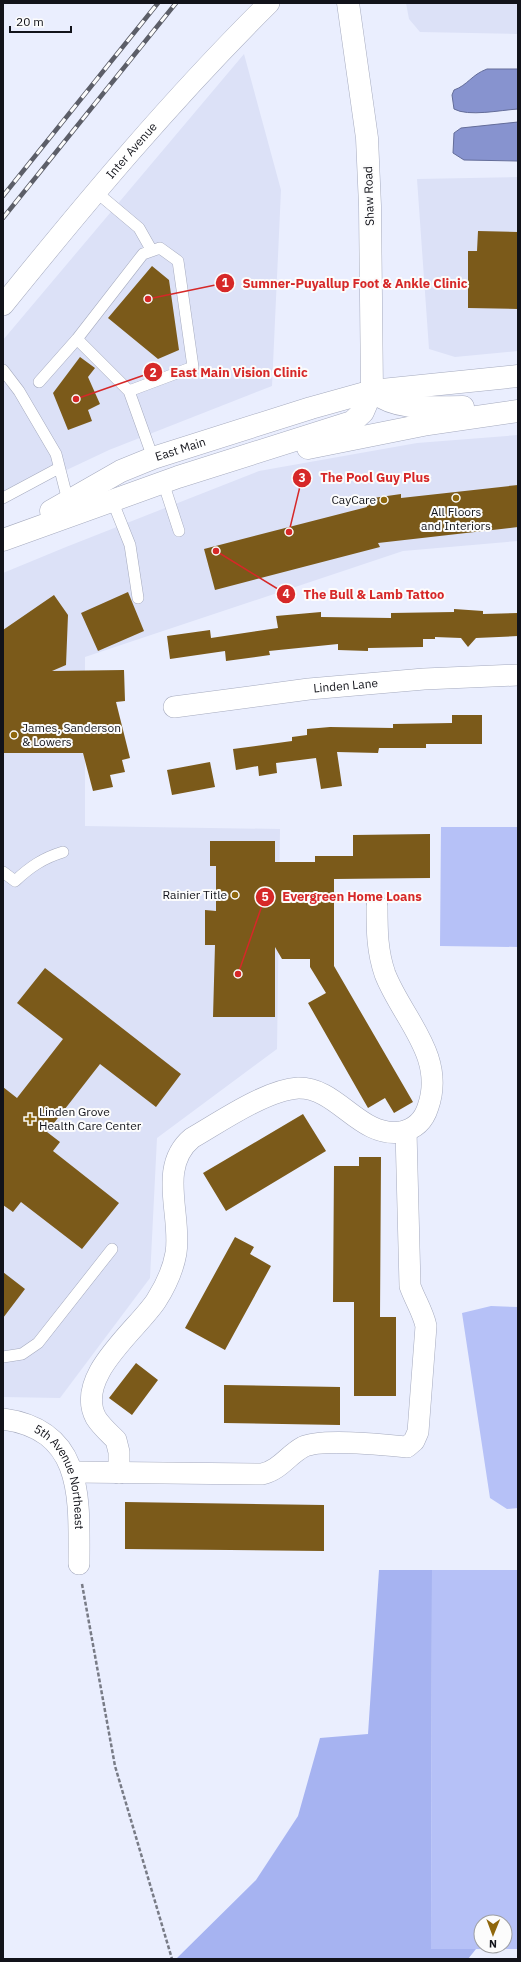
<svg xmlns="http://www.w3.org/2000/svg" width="521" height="1962" font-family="'IBM Plex Sans',sans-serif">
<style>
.built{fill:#dce1f7}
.green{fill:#b6c1f7;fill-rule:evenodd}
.forest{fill:#a6b3f1}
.water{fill:#8793cf;stroke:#646d99}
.building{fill:#7b5a1a}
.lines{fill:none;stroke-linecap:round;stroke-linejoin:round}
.service-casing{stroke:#a5aabe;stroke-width:12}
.minor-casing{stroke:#a5aabe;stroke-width:22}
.secondary-casing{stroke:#a5aabe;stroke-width:23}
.path{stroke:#787b86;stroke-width:2.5;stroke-dasharray:4 2;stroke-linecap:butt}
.service{stroke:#fff;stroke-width:11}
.minor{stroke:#fff;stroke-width:21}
.secondary{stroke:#fff;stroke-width:22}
.rail-casing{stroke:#5c5e68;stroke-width:4.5}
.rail{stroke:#fcfcfc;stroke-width:3;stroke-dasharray:9;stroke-linecap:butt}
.poi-dot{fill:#8f670d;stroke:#fcfcfc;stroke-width:1.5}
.labels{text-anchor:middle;stroke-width:4;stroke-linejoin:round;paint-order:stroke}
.street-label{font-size:12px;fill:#12131a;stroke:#fcfcfc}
.poi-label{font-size:12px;fill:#12131a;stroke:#fcfcfc;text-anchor:end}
.leader{fill:none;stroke:#d62828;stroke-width:1.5}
.callout-dot{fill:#d62828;stroke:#fcfcfc;stroke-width:1.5}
.mark-label{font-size:12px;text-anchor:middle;font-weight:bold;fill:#fff}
.callout-label{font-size:13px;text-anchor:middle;font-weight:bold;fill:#d62828;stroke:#fcfcfc;stroke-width:4;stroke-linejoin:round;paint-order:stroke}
</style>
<rect width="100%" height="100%" fill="#eaeefe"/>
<path class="built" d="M 406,3 L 518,3 L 518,34 L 420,32 L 409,19 Z
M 244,54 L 281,190 L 272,386 L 109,450 L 3,500 L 3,340 Z
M 518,177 L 518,351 L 455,357 L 429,349 L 417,179 Z
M 518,435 L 518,541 L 403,551 L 85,657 L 85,826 L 280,829 L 277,1049 L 157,1138 L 150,1278 L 60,1398 L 3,1397 L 3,573 L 66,547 L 259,471 L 417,443 Z"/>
<path class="green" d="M 441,827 L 518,827 L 518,947 L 440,946 Z
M 491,1306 L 518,1307 L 518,1508 L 507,1509 L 490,1498 L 462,1313 Z
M 432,1570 L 518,1570 L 518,1949 L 431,1949 ZM 481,1922 L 505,1922 L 505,1946 L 481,1946 Z"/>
<path class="forest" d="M 379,1570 L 432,1570 L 431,1949 L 476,1949 L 468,1959 L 176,1959 L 256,1880 L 298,1816 L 320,1738 L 368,1734 Z"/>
<path class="water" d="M 487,69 L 518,69 L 518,109 C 501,110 468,117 454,109 L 452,95 L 454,90 C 468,85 471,75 487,69 Z
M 518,122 L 518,161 L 464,160 L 453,153 L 454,133 L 461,128 Z"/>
<path class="building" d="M 478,231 L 518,232 L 518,309 L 468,308 L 468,251 L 477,251 Z
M 152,266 L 169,280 L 179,350 L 158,359 L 108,318 Z
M 80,357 L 95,368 L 88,377 L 100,404 L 88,410 L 92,421 L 68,430 L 53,393 Z
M 518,485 L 518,527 L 378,543 L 380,547 L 215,590 L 204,549 L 367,507 L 366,499 L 401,494 L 401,498 Z
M 128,592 L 144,631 L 98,651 L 81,613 Z
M 54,595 L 68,615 L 66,665 L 52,671 L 124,670 L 125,701 L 116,702 L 130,758 L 122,760 L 125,772 L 110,775 L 113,787 L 93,791 L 83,753 L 4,753 L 3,630 Z
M 454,609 L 483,611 L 483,614 L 518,613 L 518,636 L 476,638 L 468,647 L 461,638 L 435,637 L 435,639 L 423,639 L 423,647 L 368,648 L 368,651 L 338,650 L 338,644 L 269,651 L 270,655 L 226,661 L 225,651 L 170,659 L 167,636 L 210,630 L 211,638 L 278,628 L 276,616 L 321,612 L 321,617 L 391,618 L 391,613 L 454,612 Z
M 452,715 L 482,715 L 482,744 L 426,744 L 426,748 L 379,748 L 378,753 L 337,752 L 342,786 L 321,789 L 316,758 L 276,763 L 277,773 L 259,776 L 258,766 L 236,770 L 233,749 L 292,741 L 292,737 L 307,735 L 307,729 L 330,727 L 393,728 L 393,724 L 452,723 Z
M 210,762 L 215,787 L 172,795 L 167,770 Z
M 430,834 L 430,878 L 334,879 L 334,966 L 413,1102 L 394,1113 L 385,1098 L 368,1108 L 308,1003 L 326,993 L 310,967 L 310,959 L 282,959 L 275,947 L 275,1017 L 213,1017 L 215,945 L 205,945 L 205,910 L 216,911 L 216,866 L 210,866 L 210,841 L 275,841 L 275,862 L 315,862 L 315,856 L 353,856 L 353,835 Z
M 45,968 L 181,1074 L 156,1107 L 100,1064 L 47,1132 L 60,1142 L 53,1151 L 119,1203 L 82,1249 L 21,1202 L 13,1212 L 3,1205 L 3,1087 L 17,1098 L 63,1039 L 17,1003 Z
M 303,1114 L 326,1151 L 226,1211 L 203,1173 Z
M 359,1157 L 381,1157 L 380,1317 L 396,1317 L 396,1396 L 354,1396 L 354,1302 L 333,1302 L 334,1166 L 359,1166 Z
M 235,1237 L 254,1247 L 250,1254 L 271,1266 L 225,1350 L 185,1328 Z
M 3,1272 L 25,1289 L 3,1318 Z
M 136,1363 L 158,1380 L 132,1415 L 109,1398 Z
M 224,1385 L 340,1387 L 340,1425 L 224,1423 Z
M 125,1502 L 324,1505 L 324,1551 L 125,1549 Z"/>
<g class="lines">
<g class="service-casing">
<path id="service" d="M 95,191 L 139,228 L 152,251
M 3,370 L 19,391 L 56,454 L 68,501
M 39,382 L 77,339
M 129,391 L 193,367 L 178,261 L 160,248 L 143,254 L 77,339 L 129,391 L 153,458
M 163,482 L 179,531
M 3,498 L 59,468
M 112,500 L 130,545 L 138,598
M 3,872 L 15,881 C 30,867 43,858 63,852
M 3,1357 L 22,1354 L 38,1343 L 112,1249"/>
</g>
<g class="minor-casing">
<g id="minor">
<path id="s1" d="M 3,305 C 87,201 173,98 269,3"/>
<path id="s2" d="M 174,707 L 309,689 L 424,679 L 518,675"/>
<path id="s3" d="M 3,1419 C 85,1430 79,1500 79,1564"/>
<path d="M 73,1472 L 262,1474 C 280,1470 288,1455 303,1447 C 321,1438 386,1445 407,1447 L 414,1441 L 418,1432 L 426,1326 C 423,1312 415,1300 410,1286 L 406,1131"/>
<path d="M 119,1473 L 119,1452 L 116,1440 C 109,1433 101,1426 96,1418 C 74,1377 136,1331 156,1301 C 165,1287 173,1270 176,1253 C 182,1215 157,1167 192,1138 C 220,1122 266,1090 298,1088 C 338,1087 359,1138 401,1132 C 415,1129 424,1120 428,1107 C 446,1056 402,1018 385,974 C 377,951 377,930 377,906"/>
</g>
</g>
<g class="secondary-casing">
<g id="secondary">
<path d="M 373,392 C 398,411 433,407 463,407"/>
<path d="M 308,448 L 428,424 L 518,411"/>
<path id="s4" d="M 51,511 L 121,471 L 153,458 L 311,408 L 372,391 L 518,376"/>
<path d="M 3,540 L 178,477 L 352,422 L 363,412 L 372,391 L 370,206 L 367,138 L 348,3"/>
</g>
</g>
<path class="path" d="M 375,3 L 375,4
M 82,1584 L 115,1766 L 172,1959"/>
<use href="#service" class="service"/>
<use href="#minor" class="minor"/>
<use href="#secondary" class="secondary"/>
<g class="rail-casing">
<path id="rail" d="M 3,196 L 158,3
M 3,218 L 176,3"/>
</g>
<use href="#rail" class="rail"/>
</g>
<g class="poi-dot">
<circle cx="456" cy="498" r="4"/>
<circle cx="384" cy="500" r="4"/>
<circle cx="14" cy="735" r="4"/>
<circle cx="235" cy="895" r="4"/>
<path d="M28 1113h4v4h4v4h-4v4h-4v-4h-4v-4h4z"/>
</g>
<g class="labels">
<g class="street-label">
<text dy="4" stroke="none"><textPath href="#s1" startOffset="201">Inter Avenue</textPath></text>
<text transform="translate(369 196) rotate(-92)" y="4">Shaw Road</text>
<text dy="4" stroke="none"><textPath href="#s4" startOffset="144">East Main</textPath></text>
<text dy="4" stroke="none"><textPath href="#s2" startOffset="173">Linden Lane</textPath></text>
<text dy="4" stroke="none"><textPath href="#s3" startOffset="92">5th Avenue Northeast</textPath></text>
</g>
<g class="poi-label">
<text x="376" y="504">CayCare</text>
<text x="456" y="516" text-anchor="middle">All Floors<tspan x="456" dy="14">and Interiors</tspan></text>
<text x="22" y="732" text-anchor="start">James, Sanderson<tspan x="22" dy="14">&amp; Lowers</tspan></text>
<text x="227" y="899">Rainier Title</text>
<text x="39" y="1116" text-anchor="start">Linden Grove<tspan x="39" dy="14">Health Care Center</tspan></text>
</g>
</g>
<path class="leader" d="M148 299L225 283M76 399L153 372M289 532L302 478M216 551L286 594M238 974L265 897"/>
<g class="callout-dot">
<circle cx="148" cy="299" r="4"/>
<circle cx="76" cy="399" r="4"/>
<circle cx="289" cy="532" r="4"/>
<circle cx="216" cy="551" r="4"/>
<circle cx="238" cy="974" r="4"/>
<circle cx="225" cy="283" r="10"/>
<circle cx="153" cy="372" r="10"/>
<circle cx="302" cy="478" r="10"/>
<circle cx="286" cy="594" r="10"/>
<circle cx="265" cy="897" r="10"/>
</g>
<g class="mark-label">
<text x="225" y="287">1</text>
<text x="153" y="377">2</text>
<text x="302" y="482">3</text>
<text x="286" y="598">4</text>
<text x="265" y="901">5</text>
</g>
<g class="callout-label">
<text x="355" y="288">Sumner-Puyallup Foot &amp; Ankle Clinic</text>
<text x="239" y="377">East Main Vision Clinic</text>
<text x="375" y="482">The Pool Guy Plus</text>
<text x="374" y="599">The Bull &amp; Lamb Tattoo</text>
<text x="352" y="901">Evergreen Home Loans</text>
</g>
<rect width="521" height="1962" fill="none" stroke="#12131a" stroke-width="8"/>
<g transform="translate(493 1934) rotate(181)"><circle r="19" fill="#fcfcfc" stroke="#9e9fa2"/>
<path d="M0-3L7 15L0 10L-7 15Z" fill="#8f670d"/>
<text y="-6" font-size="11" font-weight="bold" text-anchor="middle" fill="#12131a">N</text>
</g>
<path d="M10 26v6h61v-6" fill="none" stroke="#12131a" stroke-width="2"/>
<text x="16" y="26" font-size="12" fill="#12131a" stroke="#fcfcfc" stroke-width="3" paint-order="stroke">20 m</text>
</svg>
